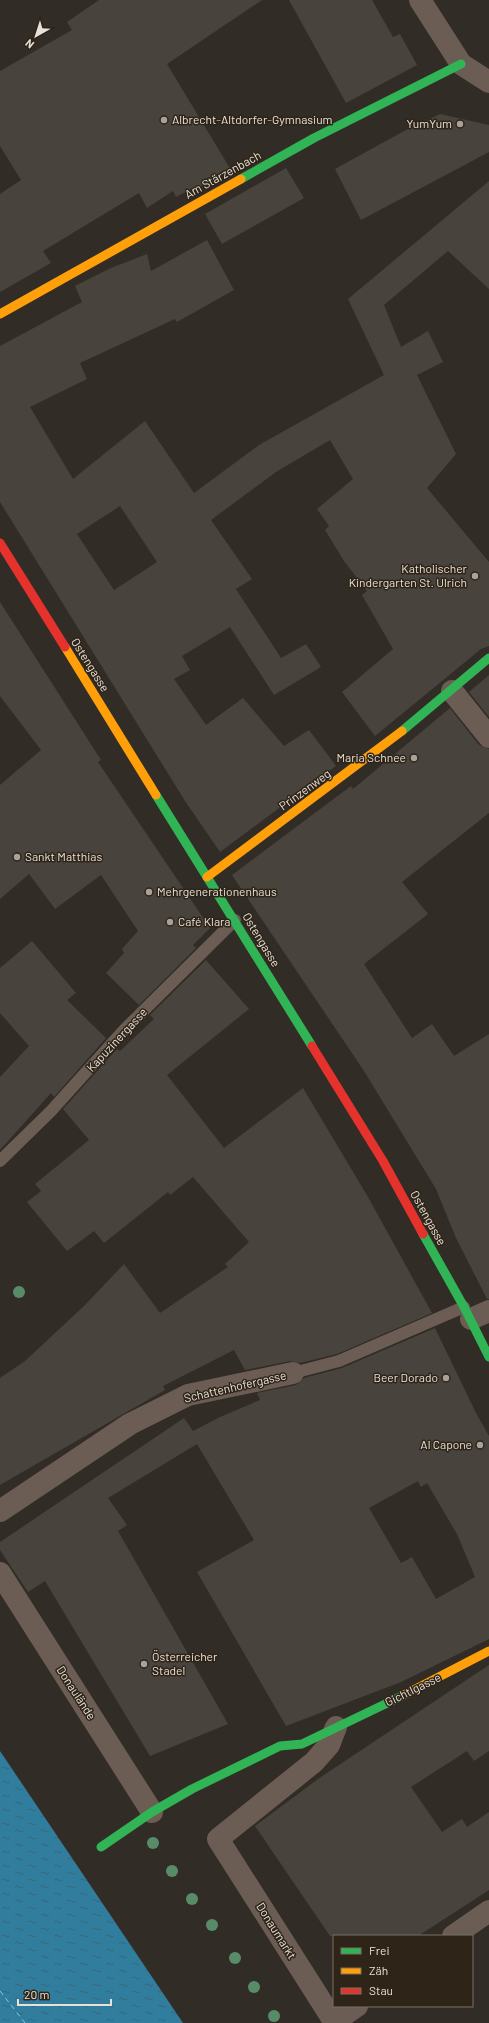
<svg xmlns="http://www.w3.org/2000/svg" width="489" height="2023" font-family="Barlow,sans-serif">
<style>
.water{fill:url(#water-ripples)}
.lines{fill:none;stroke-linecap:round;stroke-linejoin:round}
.ferry{stroke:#74caf3;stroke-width:1;stroke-dasharray:5 4;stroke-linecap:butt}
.building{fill:#49433e;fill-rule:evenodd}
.lane{stroke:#6b5d54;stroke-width:12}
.street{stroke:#6b5d54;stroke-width:22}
.fast{stroke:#30b455;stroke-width:9}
.slow{stroke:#ff9f0a;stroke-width:9}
.jam{stroke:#e5322d;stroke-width:9}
.tree{fill:#588c69}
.poi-dot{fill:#a8a29a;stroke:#2e2417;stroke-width:1.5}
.labels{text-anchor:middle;stroke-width:3;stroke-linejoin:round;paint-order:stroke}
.poi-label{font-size:12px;fill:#e8e1d9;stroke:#2e2417;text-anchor:start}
.street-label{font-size:12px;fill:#e8e1d9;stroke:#2e2417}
</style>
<defs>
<pattern id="water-ripples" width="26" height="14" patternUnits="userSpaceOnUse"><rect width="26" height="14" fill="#307d9e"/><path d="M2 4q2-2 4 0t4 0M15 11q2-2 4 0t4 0" fill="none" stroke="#396679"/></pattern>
</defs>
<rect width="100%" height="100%" fill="#322c26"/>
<path class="water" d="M 0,1751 L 183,2023 L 0,2023 Z"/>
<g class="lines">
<path class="ferry" d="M 0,1991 L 25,2023"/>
</g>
<path class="building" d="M 99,0 L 262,0 L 167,64 L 231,170 L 192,192 L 191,189 L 176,197 L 173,191 L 147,208 L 139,193 L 43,251 L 51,263 L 0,292 L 0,194 L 21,180 L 0,146 L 0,71 L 72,30 L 67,22 Z
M 289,0 L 372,0 L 393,37 L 400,34 L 417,65 L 346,103 Z
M 440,114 L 489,125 L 489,152 L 361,220 L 335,169 L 404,131 Z
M 286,168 L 304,198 L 222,244 L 205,214 Z
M 489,181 L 489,289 L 448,251 L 384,305 L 401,347 L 428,331 L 443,362 L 417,375 L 456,454 L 427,488 L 489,562 L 489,646 L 481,649 L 375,736 L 342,692 L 393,649 L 362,595 L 367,591 L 344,561 L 325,530 L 329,526 L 317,509 L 353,479 L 330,440 L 276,472 L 211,520 L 252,579 L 236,589 L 281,658 L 306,644 L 321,667 L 274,695 L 230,627 L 182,656 L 190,670 L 174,679 L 206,725 L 243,698 L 284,746 L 309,730 L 336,766 L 220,852 L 185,801 L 0,502 L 0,346 L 82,302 L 75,286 L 111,268 L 147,254 L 151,271 L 207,240 L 234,290 L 177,322 L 175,319 L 80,363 L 87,379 L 30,407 L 73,479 L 145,421 L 194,493 L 259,445 L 384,375 L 348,299 ZM 120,506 L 157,562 L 114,590 L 77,534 Z
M 0,602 L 101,760 L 98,762 L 210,928 L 193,945 L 196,948 L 139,1005 L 106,973 L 124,953 L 122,949 L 138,931 L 101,875 L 55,909 L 29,874 L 0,899 L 0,785 L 41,750 L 0,696 Z
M 489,675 L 489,717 L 469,692 Z
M 450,708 L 479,745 L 489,749 L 489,813 L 402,882 L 428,914 L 364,964 L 412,1038 L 432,1024 L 454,1056 L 489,1034 L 489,1299 L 487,1299 L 456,1238 L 436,1189 L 364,1071 L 232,875 L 351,786 L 353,789 Z
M 32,941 L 76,993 L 67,1000 L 106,1038 L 54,1097 L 51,1093 L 0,1150 L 0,1077 L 29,1046 L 0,1013 L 0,968 Z
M 206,960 L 249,1009 L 167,1075 L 224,1148 L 303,1088 L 368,1197 L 432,1313 L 337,1354 L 300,1363 L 290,1361 L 245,1370 L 234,1350 L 163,1386 L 165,1390 L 0,1485 L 0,1378 L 25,1361 L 85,1305 L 124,1264 L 160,1313 L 228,1267 L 225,1264 L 249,1242 L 193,1177 L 170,1195 L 168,1192 L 104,1243 L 94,1231 L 67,1251 L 27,1202 L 41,1191 L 35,1184 L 89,1140 L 63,1109 L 117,1049 L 120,1051 L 154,1019 L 150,1015 Z
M 435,1328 L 476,1413 L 489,1436 L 489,1639 L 401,1682 L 286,1726 L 197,1572 L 254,1540 L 197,1444 L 108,1498 L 127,1525 L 118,1531 L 228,1724 L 150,1756 L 45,1581 L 28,1592 L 0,1550 L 0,1542 L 184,1418 L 193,1431 L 220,1417 L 260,1400 L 257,1393 L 296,1385 L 304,1378 L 342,1368 ZM 418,1481 L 421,1487 L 427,1483 L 457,1534 L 475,1577 L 436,1599 L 412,1557 L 401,1563 L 369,1508 Z
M 489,1665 L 489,1751 L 474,1761 L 467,1751 L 411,1787 L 442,1832 L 462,1819 L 467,1827 L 489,1812 L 489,1890 L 418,1936 L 330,1936 L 255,1826 L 318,1779 Z"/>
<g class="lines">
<path class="lane" d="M 0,1161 L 51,1111 L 124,1030 L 235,920
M 293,1373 L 339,1361 L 464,1307"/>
<path class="street" d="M 420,0 L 461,64 L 489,82
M 452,691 L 489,737
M 471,1319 L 489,1311
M 0,1511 L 130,1424 L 188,1395 L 293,1373
M 0,1573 L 152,1812
M 453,1936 L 489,1911
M 334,2022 L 357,2006
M 335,2023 L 218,1839 L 314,1762 L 329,1745 L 336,1727"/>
<path class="fast" d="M 241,179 L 314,138 L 461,64
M 402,731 L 489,658
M 156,795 L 312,1046
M 423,1234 L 464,1307 L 489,1357
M 101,1847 L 152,1812 L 192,1789 L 280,1746 L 302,1744 L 404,1695"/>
<path class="slow" d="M 0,314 L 241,179
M 65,647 L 156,795
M 207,877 L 402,731
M 404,1695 L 489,1651"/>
<path class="jam" d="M 0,543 L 65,647
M 312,1046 L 383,1161 L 423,1234"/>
</g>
<g class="tree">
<circle cx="19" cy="1292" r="6"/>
<circle cx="153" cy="1843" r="6"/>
<circle cx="172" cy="1871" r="6"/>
<circle cx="192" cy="1899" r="6"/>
<circle cx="212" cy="1925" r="6"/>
<circle cx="235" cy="1958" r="6"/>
<circle cx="254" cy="1987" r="6"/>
<circle cx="274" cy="2016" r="6"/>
</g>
<g class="poi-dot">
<circle cx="164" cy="120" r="4"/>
<circle cx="460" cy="124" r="4"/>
<circle cx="475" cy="576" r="4"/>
<circle cx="414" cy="758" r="4"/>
<circle cx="17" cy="857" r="4"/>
<circle cx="149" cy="892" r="4"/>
<circle cx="170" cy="922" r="4"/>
<circle cx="446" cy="1378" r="4"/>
<circle cx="480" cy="1445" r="4"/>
<circle cx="144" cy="1664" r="4"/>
</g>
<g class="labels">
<g class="poi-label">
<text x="172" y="124">Albrecht-Altdorfer-Gymnasium</text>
<text x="452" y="128" text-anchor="end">YumYum</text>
<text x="467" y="573" text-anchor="end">Katholischer<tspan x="467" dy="14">Kindergarten St. Ulrich</tspan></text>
<text x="406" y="762" text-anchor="end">Maria Schnee</text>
<text x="25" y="861">Sankt Matthias</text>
<text x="157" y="896">Mehrgenerationenhaus</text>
<text x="178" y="926">Café Klara</text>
<text x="438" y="1382" text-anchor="end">Beer Dorado</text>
<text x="472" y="1449" text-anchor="end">Al Capone</text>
<text x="152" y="1661">Österreicher<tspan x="152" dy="14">Stadel</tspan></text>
</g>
<g class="street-label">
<text transform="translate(223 175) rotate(-29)" y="4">Am Stärzenbach</text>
<text transform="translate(90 665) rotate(58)" y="4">Ostengasse</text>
<text transform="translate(305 790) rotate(-36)" y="4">Prinzenweg</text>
<text transform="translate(261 940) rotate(59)" y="4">Ostengasse</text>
<text transform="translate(117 1040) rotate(-47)" y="4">Kapuzinergasse</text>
<text transform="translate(428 1218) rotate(61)" y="4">Ostengasse</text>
<text transform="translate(235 1387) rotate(-13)" y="4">Schattenhofergasse</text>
<text transform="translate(413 1690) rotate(-26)" y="4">Gichtlgasse</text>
<text transform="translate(76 1693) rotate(57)" y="4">Donaulände</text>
<text transform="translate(276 1931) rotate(58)" y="4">Donaumarkt</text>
</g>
</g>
<rect x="333" y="1935" width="140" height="72" fill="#2e2417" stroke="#787065"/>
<rect x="341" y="1948" width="20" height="6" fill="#30b455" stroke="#787065"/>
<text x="369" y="1955" font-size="12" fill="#e8e1d9">Frei</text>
<rect x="341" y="1968" width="20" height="6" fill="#ff9f0a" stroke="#787065"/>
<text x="369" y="1975" font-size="12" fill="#e8e1d9">Zäh</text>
<rect x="341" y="1988" width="20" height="6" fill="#e5322d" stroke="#787065"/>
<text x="369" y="1995" font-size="12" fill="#e8e1d9">Stau</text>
<g transform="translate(36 36) rotate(219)" stroke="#2e2417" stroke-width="3" paint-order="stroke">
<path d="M0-3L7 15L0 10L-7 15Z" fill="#e8e1d9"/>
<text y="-6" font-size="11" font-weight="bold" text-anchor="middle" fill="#e8e1d9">N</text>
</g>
<path d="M18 1999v6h93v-6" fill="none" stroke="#e8e1d9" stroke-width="2"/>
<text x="24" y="1999" font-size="12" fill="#e8e1d9" stroke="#2e2417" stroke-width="3" paint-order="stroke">20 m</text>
</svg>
